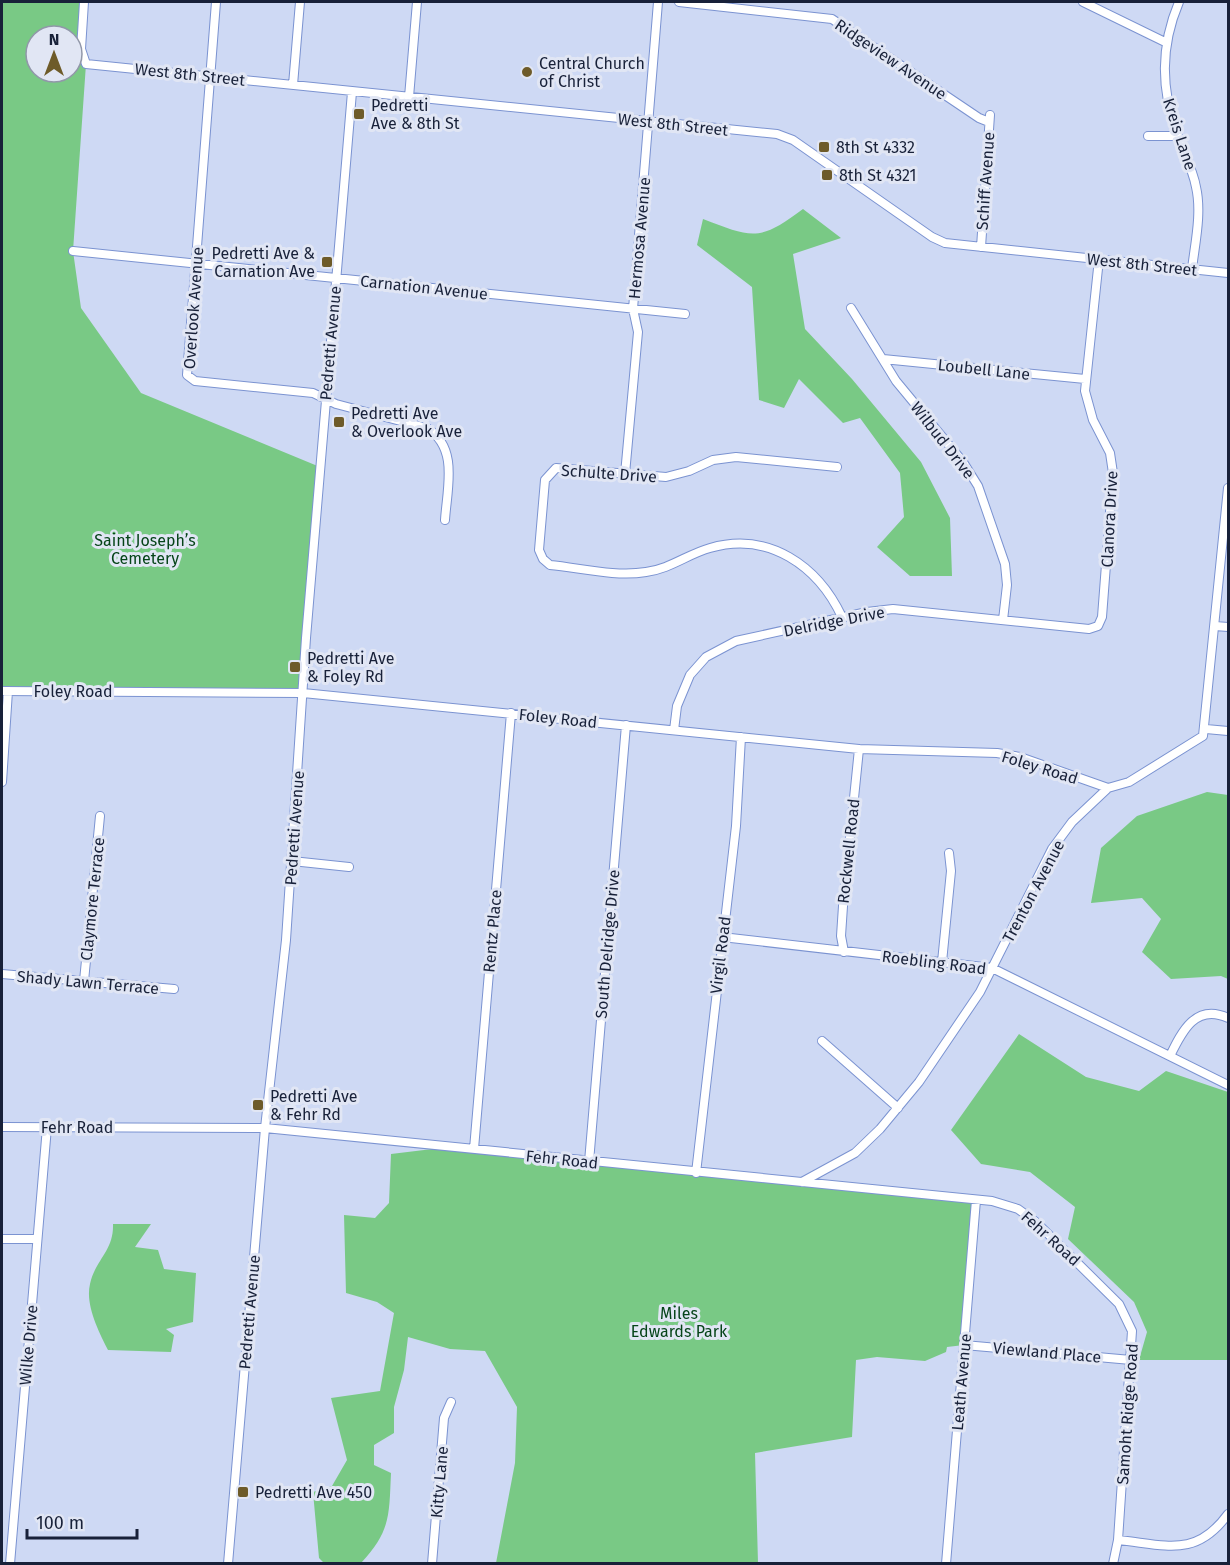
<svg xmlns="http://www.w3.org/2000/svg" width="1230" height="1565" font-family="'Fira Sans',sans-serif">
<style>
.green{fill:#79c985;fill-rule:evenodd}
.lines{fill:none;stroke-linecap:round;stroke-linejoin:round}
.minor-casing{stroke:#7b93d1;stroke-width:10}
.minor{stroke:#fff;stroke-width:8}
.poi-dot{fill:#6e5b29;stroke:#e1e6f4;stroke-width:2}
.labels{text-anchor:middle;stroke-width:6;stroke-linejoin:round;paint-order:stroke}
.street-label{font-size:16px;fill:#182139;stroke:#e1e6f4}
.poi-label{font-size:16px;fill:#182139;stroke:#e1e6f4;text-anchor:start}
.park-label{font-size:16px;fill:#054418;stroke:#e1e6f4}
</style>
<rect width="100%" height="100%" fill="#ced9f4"/>
<path class="green" d="M 2,2 L 84,2 L 81,49 L 86,64 L 73,251 L 81,308 L 141,393 L 320,467 L 303,693 L 2,691 ZM 36,36 L 72,36 L 72,72 L 36,72 Z
M 803,209 L 841,238 L 793,254 L 805,329 L 852,379 L 921,462 L 950,518 L 952,576 L 910,576 L 877,547 L 904,517 L 900,473 L 860,418 L 843,423 L 799,379 L 784,408 L 759,400 L 752,287 L 697,245 L 703,219 C 753,238 759,242 803,209 Z
M 1207,792 L 1228,795 L 1228,979 L 1221,976 L 1171,979 L 1142,952 L 1161,919 L 1142,898 L 1091,903 L 1101,848 L 1137,816 Z
M 1019,1034 L 1086,1077 L 1139,1091 L 1166,1071 L 1228,1092 L 1228,1360 L 1139,1360 L 1147,1332 L 1134,1302 L 1068,1239 L 1075,1207 L 1030,1172 L 981,1164 L 951,1130 Z
M 449,1147 L 976,1200 L 964,1345 L 947,1347 L 946,1352 L 925,1361 L 877,1357 L 856,1360 L 852,1437 L 755,1453 L 758,1563 L 496,1563 L 515,1463 L 517,1407 L 485,1351 L 450,1349 L 408,1337 L 404,1370 L 394,1407 L 394,1433 L 374,1445 L 374,1465 L 391,1473 C 389,1515 391,1531 361,1563 L 324,1563 L 319,1558 L 313,1492 L 332,1486 L 347,1460 L 331,1398 L 380,1391 L 394,1313 L 377,1302 L 346,1293 L 344,1215 L 375,1218 L 389,1203 L 391,1154 Z
M 113,1224 L 151,1224 L 135,1247 L 158,1250 L 164,1269 L 196,1273 L 193,1322 L 166,1329 L 174,1335 L 171,1352 L 108,1350 C 99,1332 85,1305 90,1284 C 95,1260 114,1251 113,1224 Z"/>
<g class="lines">
<g class="minor-casing">
<path id="minor" d="M 84,2 L 81,49 L 86,64 L 777,134 L 793,140 L 932,237 L 945,243 L 1228,273
M 216,2 L 187,375 L 195,381 L 313,393 L 336,404 L 427,428 C 459,448 447,488 445,520
M 679,2 L 832,19 L 979,118 L 989,122
M 1083,2 L 1165,42
M 1179,2 C 1160,47 1161,89 1177,135 C 1183,152 1193,169 1196,187 C 1202,213 1195,243 1192,269
M 293,85 L 300,2
M 409,97 L 417,2
M 1148,136 L 1178,136
M 981,247 L 990,115
M 73,251 L 685,314
M 851,308 L 896,381 L 963,462 L 978,486 L 1005,564 L 1007,585 L 1003,620
M 883,359 L 1085,379
M 837,467 L 736,457 L 713,460 L 689,471 L 666,477 L 556,468 L 545,480 L 539,550 L 543,559 L 550,565 C 581,568 615,577 646,572 C 670,569 688,554 710,548 C 769,531 818,566 842,617
M 625,474 L 638,332 L 633,309 L 658,2
M 1215,626 L 1228,627
M 2,691 L 303,693 L 859,749 L 997,753 L 1020,757 L 1108,788
M 1206,729 L 1228,731
M 674,730 L 677,706 L 690,675 L 706,657 L 736,641 L 867,612 L 893,609 L 1089,629 L 1098,626 L 1102,617 L 1113,473 L 1110,453 L 1093,420 L 1085,391 L 1099,259
M 2,782 L 8,691
M 292,861 L 349,867
M 722,937 L 992,968 L 1228,1085
M 844,952 L 841,936 L 843,906 L 859,749
M 942,962 L 951,871 L 949,853
M 2,974 L 174,989
M 84,981 L 100,816
M 822,1041 L 898,1108
M 1170,1056 C 1182,1031 1196,1003 1228,1018
M 2,1127 L 265,1128 L 992,1201 L 1018,1209 L 1036,1222 L 1119,1304 L 1132,1331 L 1118,1540 L 1113,1564
M 474,1149 L 511,713
M 589,1162 L 626,725
M 696,1173 L 736,826 L 741,737
M 802,1182 L 855,1153 L 880,1129 L 919,1082 L 980,992 L 1052,849 L 1072,822 L 1108,788 L 1129,782 L 1203,736 L 1228,488
M 2,1239 L 37,1239
M 964,1345 L 1131,1360
M 1118,1540 C 1167,1545 1196,1558 1228,1514
M 10,1564 L 47,1127
M 228,1564 L 265,1128 L 286,940 L 306,638 L 352,92
M 432,1564 L 444,1418 L 451,1402
M 946,1564 L 976,1200"/>
</g>
<use href="#minor" class="minor"/>
</g>
<g class="poi-dot">
<circle cx="527" cy="72" r="6"/>
<rect x="353" y="108" width="12" height="12" rx="3"/>
<rect x="818" y="141" width="12" height="12" rx="3"/>
<rect x="821" y="169" width="12" height="12" rx="3"/>
<rect x="321" y="256" width="12" height="12" rx="3"/>
<rect x="333" y="416" width="12" height="12" rx="3"/>
<rect x="289" y="661" width="12" height="12" rx="3"/>
<rect x="252" y="1099" width="12" height="12" rx="3"/>
<rect x="237" y="1486" width="12" height="12" rx="3"/>
</g>
<g class="labels">
<g class="street-label">
<text transform="translate(891 59) rotate(34)" y="6">Ridgeview Avenue</text>
<text transform="translate(190 74) rotate(6)" y="6">West 8th Street</text>
<text transform="translate(673 124) rotate(6)" y="6">West 8th Street</text>
<text transform="translate(1180 134) rotate(72)" y="6">Kreis Lane</text>
<text transform="translate(985 181) rotate(-86)" y="6">Schiff Avenue</text>
<text transform="translate(639 238) rotate(-85)" y="6">Hermosa Avenue</text>
<text transform="translate(1142 264) rotate(6)" y="6">West 8th Street</text>
<text transform="translate(424 287) rotate(6)" y="6">Carnation Avenue</text>
<text transform="translate(193 308) rotate(-86)" y="6">Overlook Avenue</text>
<text transform="translate(330 343) rotate(-85)" y="6">Pedretti Avenue</text>
<text transform="translate(984 369) rotate(6)" y="6">Loubell Lane</text>
<text transform="translate(943 440) rotate(52)" y="6">Wilbud Drive</text>
<text transform="translate(609 473) rotate(4)" y="6">Schulte Drive</text>
<text transform="translate(1109 519) rotate(-87)" y="6">Clanora Drive</text>
<text transform="translate(834 621) rotate(-11)" y="6">Delridge Drive</text>
<text x="73" y="697">Foley Road</text>
<text transform="translate(558 718) rotate(6)" y="6">Foley Road</text>
<text transform="translate(1040 767) rotate(17)" y="6">Foley Road</text>
<text transform="translate(294 828) rotate(-86)" y="6">Pedretti Avenue</text>
<text transform="translate(848 851) rotate(-84)" y="6">Rockwell Road</text>
<text transform="translate(1033 891) rotate(-62)" y="6">Trenton Avenue</text>
<text transform="translate(92 899) rotate(-84)" y="6">Claymore Terrace</text>
<text transform="translate(492 931) rotate(-85)" y="6">Rentz Place</text>
<text transform="translate(607 944) rotate(-85)" y="6">South Delridge Drive</text>
<text transform="translate(720 955) rotate(-83)" y="6">Virgil Road</text>
<text transform="translate(934 962) rotate(7)" y="6">Roebling Road</text>
<text transform="translate(88 982) rotate(5)" y="6">Shady Lawn Terrace</text>
<text x="77" y="1133">Fehr Road</text>
<text transform="translate(562 1159) rotate(6)" y="6">Fehr Road</text>
<text transform="translate(1051 1238) rotate(42)" y="6">Fehr Road</text>
<text transform="translate(249 1312) rotate(-85)" y="6">Pedretti Avenue</text>
<text transform="translate(28 1345) rotate(-85)" y="6">Wilke Drive</text>
<text transform="translate(1047 1352) rotate(5)" y="6">Viewland Place</text>
<text transform="translate(961 1382) rotate(-85)" y="6">Leath Avenue</text>
<text transform="translate(1127 1414) rotate(-86)" y="6">Samoht Ridge Road</text>
<text transform="translate(439 1482) rotate(-85)" y="6">Kitty Lane</text>
</g>
<g class="poi-label">
<text x="539" y="69">Central Church<tspan x="539" dy="18">of Christ</tspan></text>
<text x="371" y="111">Pedretti<tspan x="371" dy="18">Ave &amp; 8th St</tspan></text>
<text x="836" y="153">8th St 4332</text>
<text x="839" y="181">8th St 4321</text>
<text x="315" y="259" text-anchor="end">Pedretti Ave &amp;<tspan x="315" dy="18">Carnation Ave</tspan></text>
<text x="351" y="419">Pedretti Ave<tspan x="351" dy="18">&amp; Overlook Ave</tspan></text>
<text x="307" y="664">Pedretti Ave<tspan x="307" dy="18">&amp; Foley Rd</tspan></text>
<text x="270" y="1102">Pedretti Ave<tspan x="270" dy="18">&amp; Fehr Rd</tspan></text>
<text x="255" y="1498">Pedretti Ave 450</text>
</g>
<g class="park-label">
<text x="145" y="546">Saint Joseph’s<tspan x="145" dy="18">Cemetery</tspan></text>
<text x="679" y="1319">Miles<tspan x="679" dy="18">Edwards Park</tspan></text>
</g>
</g>
<rect width="1230" height="1565" fill="none" stroke="#182139" stroke-width="6"/>
<g transform="translate(54 54)"><circle r="28" fill="#e1e6f4" stroke="#9197a9" stroke-width="1.5"/>
<path d="M0-4.5L10 22L0 15L-10 22Z" fill="#6e5b29"/>
<text y="-9" font-size="16" font-weight="bold" text-anchor="middle" fill="#182139">N</text>
</g>
<path d="M27 1529v9h110v-9" fill="none" stroke="#182139" stroke-width="3"/>
<text x="36" y="1529" font-size="18" fill="#182139" stroke="#e1e6f4" stroke-width="4.5" paint-order="stroke">100 m</text>
</svg>
